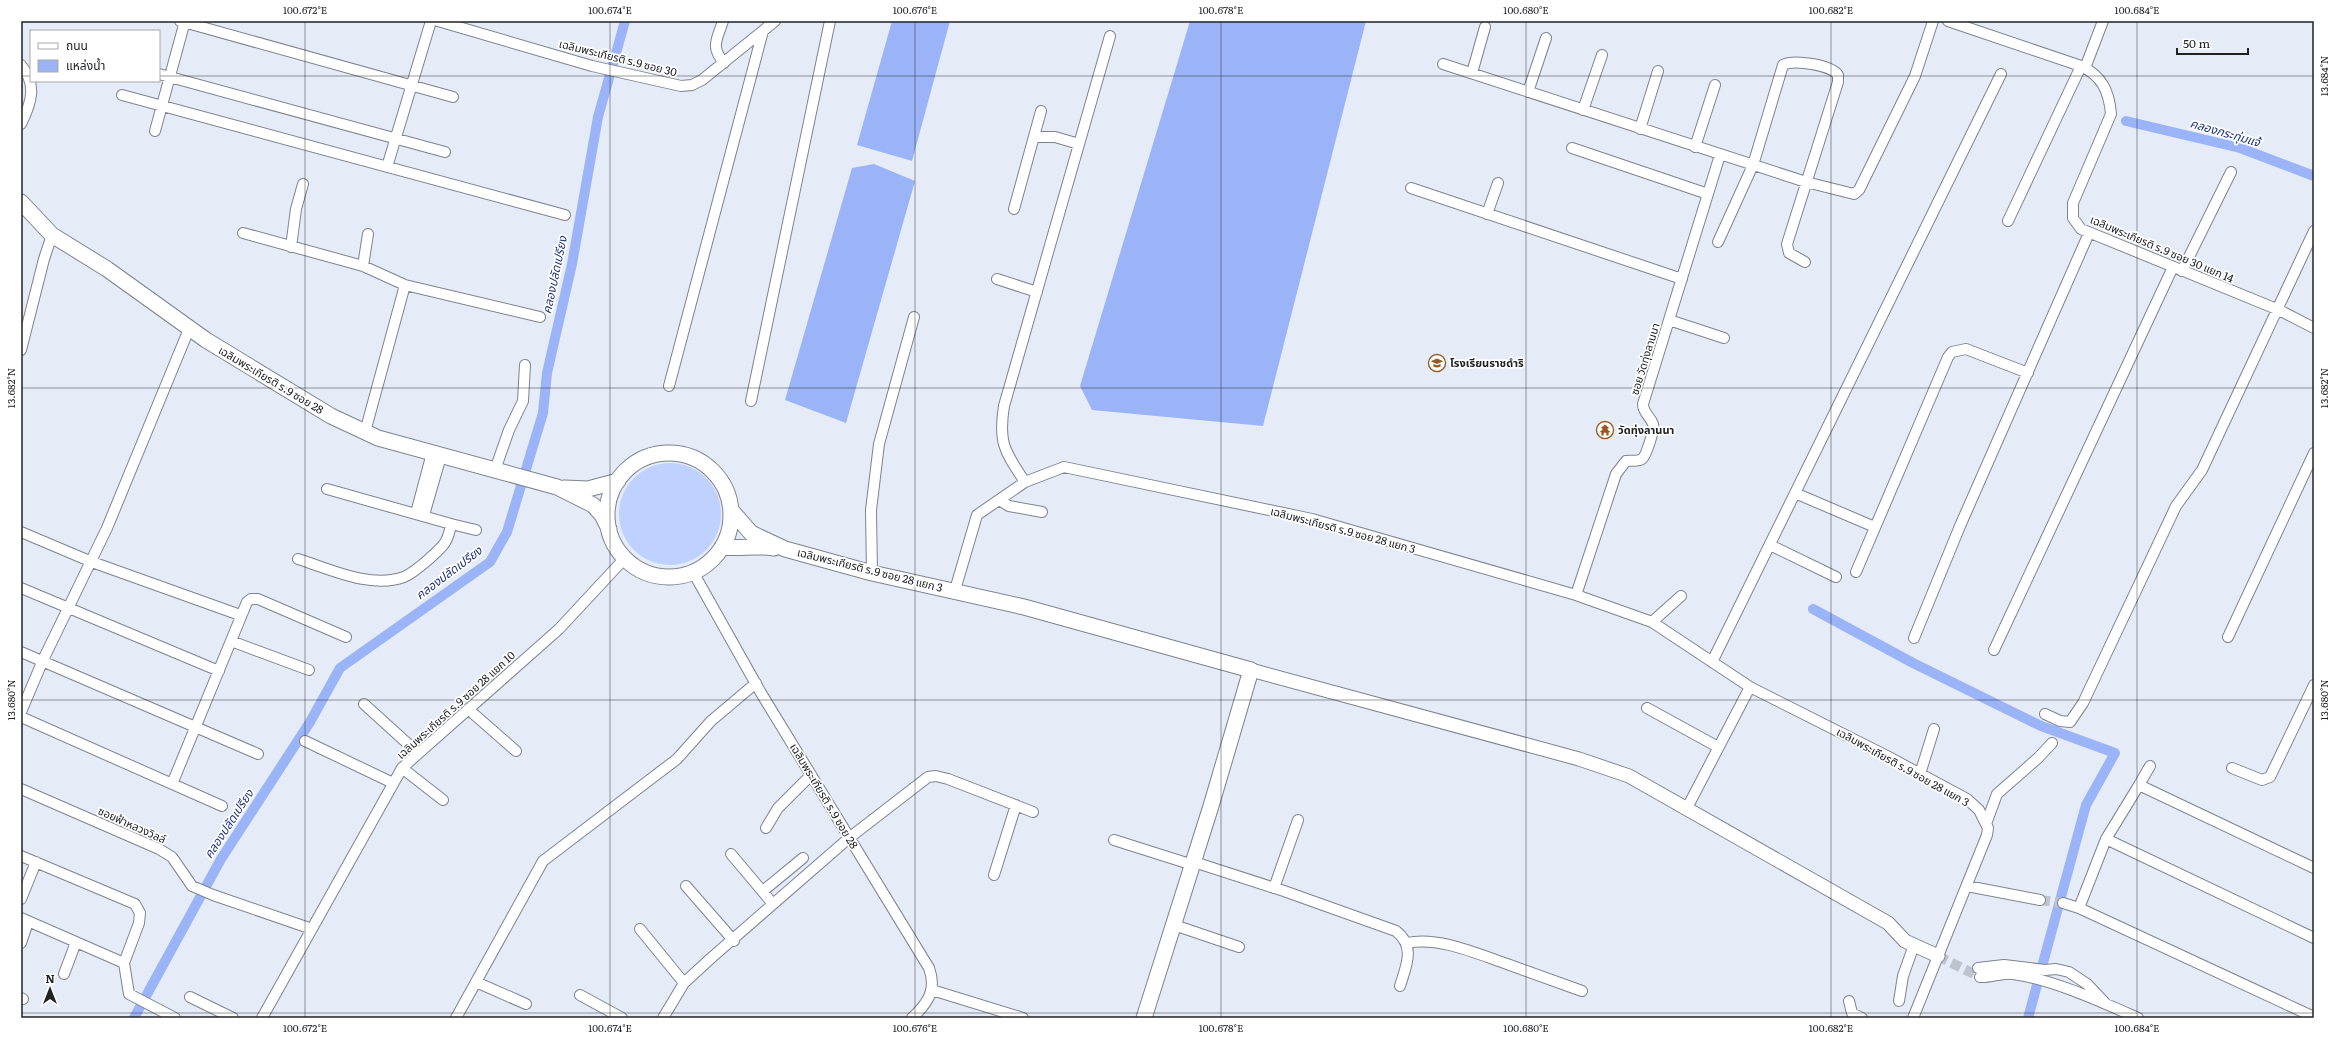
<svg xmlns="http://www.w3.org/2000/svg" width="2335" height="1039" font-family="Literata,'Noto Sans Thai',serif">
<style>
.green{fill:#bfd1fe}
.water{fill:#9ab4f7}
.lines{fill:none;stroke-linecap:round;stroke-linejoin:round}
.canal{stroke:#9ab4f7;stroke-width:10}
.minor-tunnel{stroke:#bec3ce;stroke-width:10;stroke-dasharray:10 5;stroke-linecap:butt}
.minor-casing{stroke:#7e838f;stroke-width:12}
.tertiary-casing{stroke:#7e838f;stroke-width:15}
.secondary-casing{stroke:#7e838f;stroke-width:17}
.minor{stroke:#fff;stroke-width:10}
.tertiary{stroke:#fff;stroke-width:13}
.secondary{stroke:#fff;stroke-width:15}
.ticks{fill:none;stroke:#202226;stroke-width:1;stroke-opacity:0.45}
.labels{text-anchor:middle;stroke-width:3.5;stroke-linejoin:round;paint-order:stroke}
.street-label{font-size:11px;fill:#202226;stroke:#fff}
.poi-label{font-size:11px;font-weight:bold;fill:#202226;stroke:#fff;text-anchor:start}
.water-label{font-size:12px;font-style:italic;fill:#1e327d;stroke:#fff}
.neatline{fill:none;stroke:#202226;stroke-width:1.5}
.ticks-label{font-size:10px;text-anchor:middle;fill:#202226}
</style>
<rect width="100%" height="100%" fill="#e6ebf8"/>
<path class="green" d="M619 514a51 51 0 1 1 102 0a51 51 0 1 1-102 0Z"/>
<path class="water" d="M 892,21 L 950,21 L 912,161 L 857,145 Z
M 1190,21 L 1366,21 L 1263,426 L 1092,410 L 1080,386 Z
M 874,164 L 915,181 L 846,423 L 785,400 L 852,168 Z"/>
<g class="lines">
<path class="canal" d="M 2126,121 L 2240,148 L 2314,176
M 1813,609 L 1913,663 L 2041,726 L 2115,753 L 2086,805 L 2028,1018
M 134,1018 L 221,859 L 310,722 L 340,668 L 490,562 L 507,532 L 543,413 L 547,373 L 572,264 L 598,117 L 625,21"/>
<path class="minor-tunnel" d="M 2040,900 L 2063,903
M 1938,956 L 1980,977"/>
<g class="minor-casing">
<path id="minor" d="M 180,21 L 453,97
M 438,21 L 592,66 L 681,86 L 692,85 L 702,80 L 775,21
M 723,21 C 717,40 710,46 724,63
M 1948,21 L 2081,66 C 2102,76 2109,91 2111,114 L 2073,203 L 2073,218 L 2081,229 L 2279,310 L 2314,328
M 1443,64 L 1806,182 L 1854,194 L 1859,190 L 1915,76 L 1933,21
M 21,65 C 37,84 32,102 21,124
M 2085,68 L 2103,21
M 1472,73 L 1485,27
M 159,74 L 445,152
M 1528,92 L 1546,38
M 122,95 L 565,215
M 1583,110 L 1602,55
M 1640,129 L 1658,71
M 155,131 L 185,21
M 1034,137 L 1055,137 L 1079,144
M 1695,147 L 1715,85
M 1572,148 L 1708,194
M 387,167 L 431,21
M 1411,188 L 1682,279
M 1014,209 L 1041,111
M 1487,214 L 1498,183
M 2008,221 L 2081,66
M 243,233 L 363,266 L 405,285 L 540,317
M 1718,242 L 1753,165 L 1783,65 C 1794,59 1831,65 1838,75 L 1838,82 L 1787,244 L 1789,253 L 1805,262
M 291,247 L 296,209 L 303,184
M 363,266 L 368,234
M 2182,271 L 2231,172
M 997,279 L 1037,292
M 1669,320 L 1724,338
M 21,350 L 44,259 L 52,235
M 669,386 L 763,31
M 751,401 L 830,21
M 365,432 L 405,285
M 495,470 L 509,430 L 523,401 L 525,365
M 1025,482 C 1005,452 998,443 1004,406 L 1110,36
M 1795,493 L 1870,525
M 999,500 L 1009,506 L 1042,512
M 416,513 L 432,453
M 424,515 L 441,456
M 451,524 L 476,530
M 21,532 L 92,562 L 240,615
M 1770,545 L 1836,577
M 298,559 C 330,569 370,589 404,577 C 413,573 421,566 429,559 C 443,546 448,543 451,524 L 327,489
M 693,572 L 761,693 L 929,968 C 937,990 928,1003 912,1018
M 1856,572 L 1948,357 L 1952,352 L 1966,349 L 2028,373
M 872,573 L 871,510 L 879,444 L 914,317
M 21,588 L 219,671
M 955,590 L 977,515 L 1025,482 L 1064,467 L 1312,519 L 1576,595 L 1652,622 L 1750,687 L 1887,756 L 1967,799 L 1979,810 L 1988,828 L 1987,835 L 1913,1018
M 1576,595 L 1616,474 L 1626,461 C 1631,460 1638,462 1642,459 C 1646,456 1655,429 1653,424 C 1650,416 1643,413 1643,404 L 1720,155
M 1652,622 L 1681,596
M 2228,637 L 2314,453
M 1914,638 L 1960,526 L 2089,233
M 231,641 L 309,670
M 1994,650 L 2173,267
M 21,652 L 258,754
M 1712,662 L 2001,74
M 364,704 L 418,753
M 1647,708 L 1718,747
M 468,709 L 516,751
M 21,712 L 43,660 L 107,528 L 189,329
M 2045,714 L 2060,721 L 2070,722 L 2083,703 L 2176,506 L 2202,470 L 2314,231
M 21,717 L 222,806
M 305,741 L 393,783
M 402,768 L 443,800
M 2232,768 L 2262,780 L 2270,777 L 2314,685
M 1920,774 L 1934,729
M 172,784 L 247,602 L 251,599 L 258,599 L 346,637
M 2139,785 L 2150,766
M 21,789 L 159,849 L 172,857 L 192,886 L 213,895 L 312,929
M 1687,808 L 1750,687
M 1986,824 L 1997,794 L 2038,758 L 2052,743
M 766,828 L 778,808 L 811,775
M 2106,839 L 2314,938
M 1114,840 L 1193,865
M 731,854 L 773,904
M 21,856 L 135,904 L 140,913 L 139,923 L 124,963 L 129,994 L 175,1018
M 1194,862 L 1284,891 L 1396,931 C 1416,947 1406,966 1400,986
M 994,875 L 1016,805
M 686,886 L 734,941
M 1967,886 L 2040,900
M 1274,888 L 1298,820
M 763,891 L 803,858
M 21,899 L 36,862
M 2063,903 L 2079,908 L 2314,1017
M 2079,908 L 2106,839 L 2139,785 L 2314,868
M 21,918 L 124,963
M 1174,925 L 1239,947
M 640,929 L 684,983
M 21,943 L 28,922
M 1407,943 C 1438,936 1478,954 1507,964 C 1532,973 1557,982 1582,991
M 1978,968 L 2004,965 L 2045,970 L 2056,969 L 2069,972 L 2087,984 L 2105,1003
M 64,974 L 76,942
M 1980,977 C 1991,978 2002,972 2013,974 C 2052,979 2102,1002 2138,1018
M 476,982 L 526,1004
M 932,990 L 1023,1018
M 580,995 L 622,1018
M 190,997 L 233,1018
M 21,998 L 23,999
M 1849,1001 L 1852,1013 L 1862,1018
M 1899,1001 L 1903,976 L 1914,945
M 262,1018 L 402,768 L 559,629 L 625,558
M 456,1018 L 543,861 L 677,759 L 711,721 L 756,683
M 663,1018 L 684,983 L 710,959 L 849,838 L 928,777 L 936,776 L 948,779 L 1033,812"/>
</g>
<g class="tertiary-casing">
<path id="tertiary" d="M 1251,670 L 1579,759 L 1629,776 L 1888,923 L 1905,941 L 1938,956"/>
</g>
<g class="secondary-casing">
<path id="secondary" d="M 21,202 L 52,235 L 107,269 L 206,340 L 331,416 L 378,438 L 557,487 L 593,505 L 602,515 L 609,529
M607 515a62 62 0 1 1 124 0a62 62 0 1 1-124 0Z
M 564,488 L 588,489 L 618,481
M 731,510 L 751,533 L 785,549 L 872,573 L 1024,607 L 1251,670 L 1211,806 L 1144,1018
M 722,547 C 740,549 756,545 774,548"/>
</g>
<use href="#minor" class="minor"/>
<use href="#tertiary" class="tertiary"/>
<use href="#secondary" class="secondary"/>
</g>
<path class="ticks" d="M 305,21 L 305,1018M 610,21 L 610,1018M 915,21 L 915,1018M 1221,21 L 1221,1018M 1526,21 L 1526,1018M 1831,21 L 1831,1018M 2137,21 L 2137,1018M 21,76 L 31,76M 159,76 L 2314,76M 21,388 L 2314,388M 21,700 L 2314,700M 21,1013 L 2314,1013"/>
<defs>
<g id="school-ring" transform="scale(0.9)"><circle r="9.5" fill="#fff" stroke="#985921" stroke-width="1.5"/><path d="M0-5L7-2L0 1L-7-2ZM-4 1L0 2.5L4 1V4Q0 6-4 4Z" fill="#985921"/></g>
<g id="temple-ring" transform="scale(0.9)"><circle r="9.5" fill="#fff" stroke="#985921" stroke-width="1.5"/><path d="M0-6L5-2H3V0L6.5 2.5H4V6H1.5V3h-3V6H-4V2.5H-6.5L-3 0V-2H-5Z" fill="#985921"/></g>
</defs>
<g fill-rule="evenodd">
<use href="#school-ring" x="1437" y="363"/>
<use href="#temple-ring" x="1605" y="430"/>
</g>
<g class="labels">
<g class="street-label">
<text transform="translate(618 58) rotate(14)" y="4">เฉลิมพระเกียรติ ร.9 ซอย 30</text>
<text transform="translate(2162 249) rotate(23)" y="4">เฉลิมพระเกียรติ ร.9 ซอย 30 แยก 14</text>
<text transform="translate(1645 359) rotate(-73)" y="4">ซอย วัดทุ่งลานนา</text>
<text transform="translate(271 380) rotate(31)" y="4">เฉลิมพระเกียรติ ร.9 ซอย 28</text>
<text transform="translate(1343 530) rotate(15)" y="4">เฉลิมพระเกียรติ ร.9 ซอย 28 แยก 3</text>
<text transform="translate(870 570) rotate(14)" y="4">เฉลิมพระเกียรติ ร.9 ซอย 28 แยก 3</text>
<text transform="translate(456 705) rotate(-42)" y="4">เฉลิมพระเกียรติ ร.9 ซอย 28 แยก 10</text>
<text transform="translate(1903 767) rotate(29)" y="4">เฉลิมพระเกียรติ ร.9 ซอย 28 แยก 3</text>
<text transform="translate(824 796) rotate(59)" y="4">เฉลิมพระเกียรติ ร.9 ซอย 28</text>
<text transform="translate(132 825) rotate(24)" y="4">ซอยฟ้าหลวงวิลล์</text>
</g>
<g class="poi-label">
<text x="1450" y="367">โรงเรียนราชดำริ</text>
<text x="1618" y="434">วัดทุ่งลานนา</text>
</g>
<g class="water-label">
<text transform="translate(2225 133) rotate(16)" y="4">คลองกระทุ่มแจ้</text>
<text transform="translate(555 275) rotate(-78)" y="4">คลองปลัดเปรียง</text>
<text transform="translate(449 573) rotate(-37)" y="4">คลองปลัดเปรียง</text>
<text transform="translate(229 824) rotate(-57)" y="4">คลองปลัดเปรียง</text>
</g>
</g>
<rect width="2335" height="1039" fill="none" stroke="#ffffff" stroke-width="44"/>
<rect x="30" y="30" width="130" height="52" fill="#ffffff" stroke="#a6a7a8"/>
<rect x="38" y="43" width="20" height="6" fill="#ffffff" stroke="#a6a7a8"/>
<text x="66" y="50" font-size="12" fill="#202226">ถนน</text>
<rect x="38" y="60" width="20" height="12" fill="#9ab4f7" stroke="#a6a7a8"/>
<text x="66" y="70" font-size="12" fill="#202226">แหล่งน้ำ</text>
<g transform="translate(50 989)" stroke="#ffffff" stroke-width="3" paint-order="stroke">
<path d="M0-3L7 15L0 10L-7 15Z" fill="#202226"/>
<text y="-6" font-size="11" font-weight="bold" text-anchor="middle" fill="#202226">N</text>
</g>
<path d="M2177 48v6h71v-6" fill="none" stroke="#202226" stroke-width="2"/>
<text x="2183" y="48" font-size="12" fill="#202226" stroke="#ffffff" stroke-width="3" paint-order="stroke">50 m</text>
<rect x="22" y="22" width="2291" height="995" class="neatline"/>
<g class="ticks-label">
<text x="305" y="14">100.672°E</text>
<text x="610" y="14">100.674°E</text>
<text x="915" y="14">100.676°E</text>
<text x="1221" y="14">100.678°E</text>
<text x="1526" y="14">100.680°E</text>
<text x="1831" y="14">100.682°E</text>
<text x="2137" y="14">100.684°E</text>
<text transform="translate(2324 76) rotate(-90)" y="4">13.684°N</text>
<text transform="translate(11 388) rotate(-90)" y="4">13.682°N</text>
<text transform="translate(2324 388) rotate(-90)" y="4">13.682°N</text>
<text transform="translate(11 700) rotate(-90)" y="4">13.680°N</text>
<text transform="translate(2324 700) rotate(-90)" y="4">13.680°N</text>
<text x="305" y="1032">100.672°E</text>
<text x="610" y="1032">100.674°E</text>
<text x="915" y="1032">100.676°E</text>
<text x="1221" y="1032">100.678°E</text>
<text x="1526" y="1032">100.680°E</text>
<text x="1831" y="1032">100.682°E</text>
<text x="2137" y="1032">100.684°E</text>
</g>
</svg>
